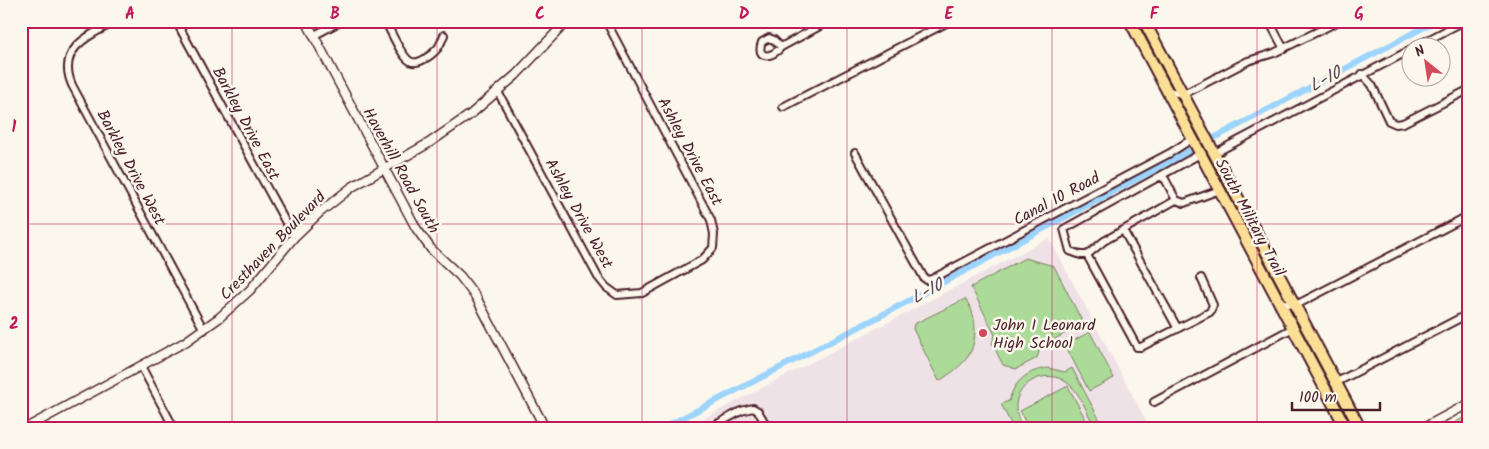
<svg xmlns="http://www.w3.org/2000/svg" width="1489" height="449" font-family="Kalam,sans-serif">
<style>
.built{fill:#efe2e7}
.green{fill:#acda99;stroke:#7b7c62}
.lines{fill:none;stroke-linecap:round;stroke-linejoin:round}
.canal{stroke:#9cd4fc;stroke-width:6}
.minor-casing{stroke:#4a1f2b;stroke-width:10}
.tertiary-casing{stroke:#4a1f2b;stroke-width:11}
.primary-casing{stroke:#4a1f2b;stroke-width:14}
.minor{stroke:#fbf7ec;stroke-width:6}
.tertiary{stroke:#fbf7ec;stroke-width:8}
.primary{stroke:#fbdf96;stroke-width:10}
.grid{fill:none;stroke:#c2185b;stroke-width:1;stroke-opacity:0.55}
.poi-dot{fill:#d1495b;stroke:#fbf7ec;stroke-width:2}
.labels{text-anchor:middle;stroke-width:5;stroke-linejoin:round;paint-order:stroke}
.street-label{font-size:16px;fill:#4a1f2b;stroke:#fbf7ec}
.poi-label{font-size:16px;fill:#4a1f2b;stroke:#fbf7ec;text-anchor:start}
.water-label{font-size:18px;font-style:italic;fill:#5e4c5f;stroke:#fbf7ec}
.neatline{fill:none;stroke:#c2185b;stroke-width:2}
.grid-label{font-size:16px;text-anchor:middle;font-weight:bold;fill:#c2185b}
</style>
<rect width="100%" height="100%" fill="#fbf7ec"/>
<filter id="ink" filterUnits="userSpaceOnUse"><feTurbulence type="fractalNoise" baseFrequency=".02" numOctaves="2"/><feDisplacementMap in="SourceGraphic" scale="10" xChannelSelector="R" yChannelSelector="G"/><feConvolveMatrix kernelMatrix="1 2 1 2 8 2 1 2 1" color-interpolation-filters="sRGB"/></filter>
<g filter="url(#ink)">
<path class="built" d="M 1049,238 L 1150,428 L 685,428 L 906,313 Z"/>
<path class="green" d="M 1025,258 L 1054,266 L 1083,323 L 1040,348 L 1037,358 L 1016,369 L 1003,365 L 992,343 L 995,335 L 971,287 Z
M 965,299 C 977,313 978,339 969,355 C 962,366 950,374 939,381 L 913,329 L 914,324 Z
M 1090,332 L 1114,378 L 1089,391 L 1065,345 Z
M 1048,368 L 1065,372 L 1072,368 L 1104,428 L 1095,428 C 1087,413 1080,391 1066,382 C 1046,368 1018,382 1016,405 C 1016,414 1019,421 1023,428 L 1013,428 L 1001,404 L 1009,401 C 1014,381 1028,370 1048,368 Z
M 1068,386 L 1090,428 L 1028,428 L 1020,411 Z
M 1468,415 L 1468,428 L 1445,428 Z"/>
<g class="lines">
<path class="canal" d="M 1214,138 L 1436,21
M 663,428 L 882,315 L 1189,151"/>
<g class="minor-casing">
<path id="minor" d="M 117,21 C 90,35 56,48 72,85 L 204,330
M 176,21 L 285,221 L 295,236
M 385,21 C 391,31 401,56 410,61 C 417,66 432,55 437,49 C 440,46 442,40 444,35
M 1269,21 L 1284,49
M 313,36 L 341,21
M 781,47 L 774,40 L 769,38 L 762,42 C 755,60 773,58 781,47 L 829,21
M 1413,48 L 1464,21
M 1362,74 L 1372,85 L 1389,121 L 1396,124 L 1403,123 L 1468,90
M 1167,89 L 1172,92 L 1184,94 L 1248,61 L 1274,53 L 1339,21
M 498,92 L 598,277 L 606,287 L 617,295 L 642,293 L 702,260 L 713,248 L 714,234 L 711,220 L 606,21
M 783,107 L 950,21
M 855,153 L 924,278 L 927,280 L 932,279 L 1170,153 L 1192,139
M 1215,153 L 1412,49
M 1200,154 L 1064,229 L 1070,251 L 1081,255 L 1087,255 L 1137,347 L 1141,347 L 1210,312 L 1213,305 L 1201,278
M 1161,177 L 1165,179 L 1176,200
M 1176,200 L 1184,203 L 1220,190
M 1123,230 L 1178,329
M 1087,255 L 1104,241 L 1176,200
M 1280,301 L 1286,304 L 1296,305 L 1468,216
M 141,366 L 174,428
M 1337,382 L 1468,314
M 1154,402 L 1293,328
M 710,428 L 741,411 L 753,408 L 758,411 L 768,428"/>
</g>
<g class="tertiary-casing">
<path id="tertiary" d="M 306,21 L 416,228 L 431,249 L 460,276 L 476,297 L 545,428
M 26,428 L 185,342 L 219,318 L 250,290 L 295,236 L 319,213 L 352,187 L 429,143 L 471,114 L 516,75 L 567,21
M 1423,428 L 1468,404"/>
</g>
<g class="primary-casing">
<path id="primary" d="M 1130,21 L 1346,428
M 1144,21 L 1360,428"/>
</g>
<use href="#minor" class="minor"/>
<use href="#tertiary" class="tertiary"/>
<use href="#primary" class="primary"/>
</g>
</g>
<path class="grid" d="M 232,21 L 232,428M 437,21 L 437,428M 642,21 L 642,428M 847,21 L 847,428M 1052,21 L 1052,428M 1257,21 L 1257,428M 21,224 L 1468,224"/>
<circle class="poi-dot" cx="983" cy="333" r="5"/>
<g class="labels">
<g class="street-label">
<text transform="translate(247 123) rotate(62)" y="6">Barkley Drive East</text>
<text transform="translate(691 151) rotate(62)" y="6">Ashley Drive East</text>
<text transform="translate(132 167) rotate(62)" y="6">Barkley Drive West</text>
<text transform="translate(402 170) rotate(61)" y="6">Haverhill Road South</text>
<text transform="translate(1056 198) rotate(-28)" y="6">Canal 10 Road</text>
<text transform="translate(580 213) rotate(61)" y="6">Ashley Drive West</text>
<text transform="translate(1251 217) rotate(62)" y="6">South Military Trail</text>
<text transform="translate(272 245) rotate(-46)" y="6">Cresthaven Boulevard</text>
</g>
<g class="poi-label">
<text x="993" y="330">John I Leonard<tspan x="993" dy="18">High School</tspan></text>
</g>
<g class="water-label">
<text transform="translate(1325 79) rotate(-28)" y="6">L-10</text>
<text transform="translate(927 291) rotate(-28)" y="6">L-10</text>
</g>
</g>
<rect width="1489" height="449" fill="none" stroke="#fbf7ec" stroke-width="55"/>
<g transform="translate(1426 62) rotate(330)"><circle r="24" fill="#fbf7ec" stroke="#b4a19f"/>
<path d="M0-4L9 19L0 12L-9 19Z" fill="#d1495b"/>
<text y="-8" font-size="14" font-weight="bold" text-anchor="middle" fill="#4a1f2b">N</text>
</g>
<path d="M1292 402v8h88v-8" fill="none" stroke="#4a1f2b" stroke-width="2.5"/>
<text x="1299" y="402" font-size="15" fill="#4a1f2b" stroke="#fbf7ec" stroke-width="4" paint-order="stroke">100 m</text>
<rect x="28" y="28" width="1434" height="394" class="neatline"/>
<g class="grid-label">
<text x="130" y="19">A</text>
<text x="335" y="19">B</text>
<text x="540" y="19">C</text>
<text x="744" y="19">D</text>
<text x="949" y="19">E</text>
<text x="1154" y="19">F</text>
<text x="1359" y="19">G</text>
<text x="14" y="132">1</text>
<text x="14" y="329">2</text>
</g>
</svg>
